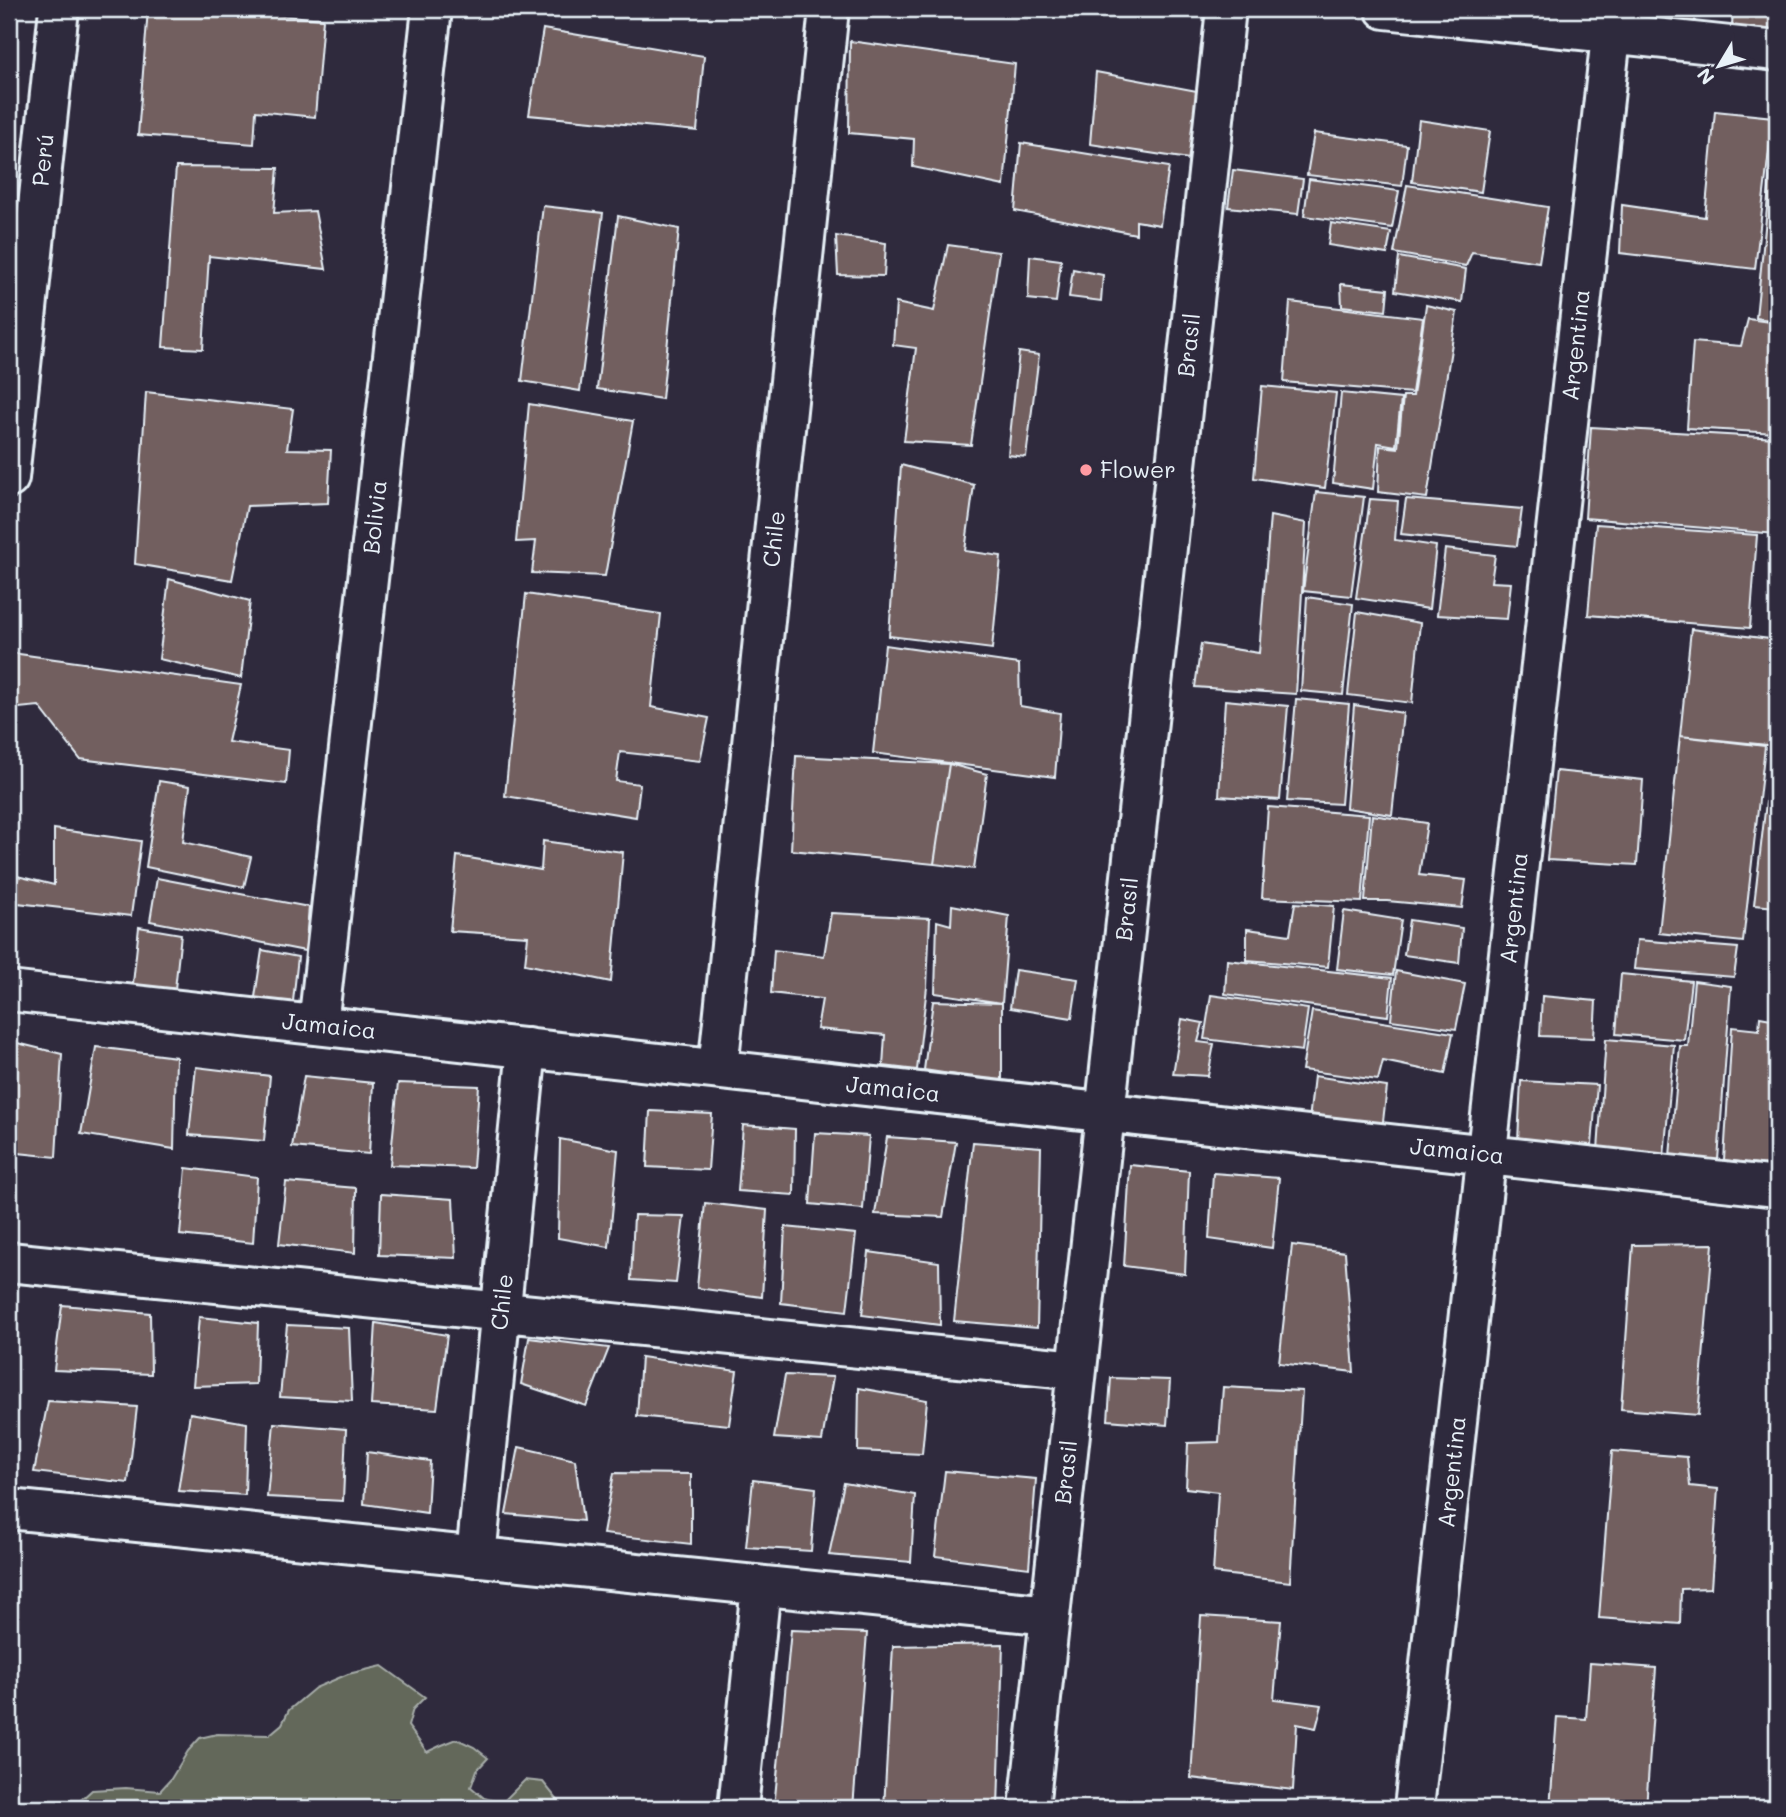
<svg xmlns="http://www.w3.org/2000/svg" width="1786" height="1817" font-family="Mali,sans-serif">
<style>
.green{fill:#63685a;stroke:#a6aca9;stroke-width:2}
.building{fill:#725e5f;stroke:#e8f1f8;stroke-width:2}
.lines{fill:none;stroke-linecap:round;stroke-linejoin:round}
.minor-casing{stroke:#e8f1f8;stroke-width:44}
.minor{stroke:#2f2a3d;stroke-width:38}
.poi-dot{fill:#ff9aa2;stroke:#2f2a3d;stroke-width:2.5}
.labels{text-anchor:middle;stroke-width:7;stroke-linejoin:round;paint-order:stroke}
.street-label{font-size:23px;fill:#e8f1f8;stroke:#2f2a3d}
.poi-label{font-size:23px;fill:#e8f1f8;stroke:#2f2a3d;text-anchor:start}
</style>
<rect width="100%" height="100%" fill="#2f2a3d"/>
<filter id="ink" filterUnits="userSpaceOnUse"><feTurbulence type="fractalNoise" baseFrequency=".0143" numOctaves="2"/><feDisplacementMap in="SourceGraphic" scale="14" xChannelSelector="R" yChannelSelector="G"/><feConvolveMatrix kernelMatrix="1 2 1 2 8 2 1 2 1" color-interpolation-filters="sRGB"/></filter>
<g filter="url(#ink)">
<path class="green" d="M 382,1666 L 425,1697 L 413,1709 L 408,1726 L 427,1752 L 442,1745 L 457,1739 L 474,1747 L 488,1758 L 477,1770 L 471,1787 L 484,1798 L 502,1803 L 525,1780 L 543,1782 L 564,1808 L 72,1808 L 92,1790 L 126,1788 L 160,1791 L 171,1779 L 188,1751 L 200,1738 L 217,1734 L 269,1735 L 282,1724 L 289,1710 L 315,1688 L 348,1674 Z"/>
<path class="building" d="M 148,9 L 242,9 L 242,12 L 323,19 L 315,117 L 256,111 L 254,144 L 138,135 Z
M 1635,9 L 1697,9 L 1694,26 L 1632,21 Z
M 1733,9 L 1777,9 L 1777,30 L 1732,26 Z
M 543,29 L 704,56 L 697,131 L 529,115 Z
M 850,41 L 1015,64 L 1004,186 L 913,167 L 914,139 L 849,133 Z
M 1096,72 L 1197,91 L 1189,159 L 1090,144 Z
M 1777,108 L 1777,321 L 1756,318 Z
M 1715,111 L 1773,117 L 1755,269 L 1620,253 L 1622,205 L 1705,217 Z
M 1419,120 L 1490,131 L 1481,192 L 1412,182 Z
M 1314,133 L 1407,145 L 1402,186 L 1307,175 Z
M 1021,143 L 1169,167 L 1160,225 L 1136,221 L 1136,234 L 1015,211 Z
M 176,167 L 278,168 L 274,213 L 315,211 L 326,269 L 209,256 L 203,349 L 163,347 Z
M 1233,170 L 1303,179 L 1298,214 L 1228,207 Z
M 1309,179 L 1399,191 L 1392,228 L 1304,216 Z
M 1407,185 L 1548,207 L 1539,262 L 1472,252 L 1466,266 L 1394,253 Z
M 543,206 L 603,213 L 580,391 L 522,381 Z
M 618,216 L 679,229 L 662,399 L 597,389 Z
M 1331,223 L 1391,232 L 1387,254 L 1328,245 Z
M 836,236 L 886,243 L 884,276 L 838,275 Z
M 948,245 L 999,252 L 971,445 L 904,441 L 916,348 L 893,345 L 896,303 L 934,311 Z
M 1030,256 L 1061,260 L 1056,302 L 1028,299 Z
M 1399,257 L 1466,269 L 1462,302 L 1395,291 Z
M 1073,269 L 1103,275 L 1101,301 L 1069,297 Z
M 1341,284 L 1388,289 L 1386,311 L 1342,306 Z
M 1290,302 L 1423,318 L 1412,393 L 1284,382 Z
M 1426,305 L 1457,312 L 1427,498 L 1378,492 L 1380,446 L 1398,448 L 1403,396 L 1413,396 Z
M 1748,319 L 1777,323 L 1777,433 L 1687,428 L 1693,342 L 1741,346 Z
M 1019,352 L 1039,355 L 1026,457 L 1008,455 Z
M 1262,386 L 1336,393 L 1325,488 L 1254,478 Z
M 146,392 L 293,409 L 287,449 L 331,450 L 328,503 L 247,506 L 232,580 L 135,564 Z
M 1341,393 L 1401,399 L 1396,446 L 1378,443 L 1373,489 L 1333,483 Z
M 529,404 L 633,421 L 605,576 L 532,573 L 536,541 L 516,542 Z
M 1591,427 L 1777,438 L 1777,534 L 1585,518 Z
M 901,465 L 974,485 L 965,551 L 1001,556 L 992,649 L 889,636 Z
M 1316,492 L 1364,497 L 1351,596 L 1303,591 Z
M 1370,499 L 1398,501 L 1395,540 L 1436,546 L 1429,609 L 1356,598 Z
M 1406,499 L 1522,509 L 1517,546 L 1401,534 Z
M 1270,516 L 1306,523 L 1296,694 L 1195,687 L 1201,644 L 1259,653 Z
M 1596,524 L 1757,535 L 1750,628 L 1588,615 Z
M 1445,549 L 1495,555 L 1491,582 L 1511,583 L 1507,619 L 1437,615 Z
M 169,579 L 250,601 L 241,678 L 159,659 Z
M 526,594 L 661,614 L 651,707 L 709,718 L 700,761 L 620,752 L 616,781 L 640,784 L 636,817 L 505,796 Z
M 1307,597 L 1353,604 L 1343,695 L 1301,691 Z
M 1357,612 L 1420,623 L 1412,703 L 1348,695 Z
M 1691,629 L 1777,640 L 1777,746 L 1680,736 Z
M 885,645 L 1019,664 L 1020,706 L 1060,713 L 1055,777 L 873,753 Z
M 12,653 L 241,685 L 228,742 L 289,750 L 286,784 L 80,759 L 39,706 L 9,709 Z
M 1296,699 L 1349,704 L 1341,804 L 1287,801 Z
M 1225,700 L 1288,706 L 1280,800 L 1219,796 Z
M 1354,705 L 1403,713 L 1392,815 L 1346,808 Z
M 1680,736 L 1765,746 L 1743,942 L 1659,933 Z
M 1772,751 L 1777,752 L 1777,907 L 1754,905 Z
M 796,756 L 949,764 L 934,864 L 791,850 Z
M 949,764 L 987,774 L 974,869 L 934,864 Z
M 1556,771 L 1643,780 L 1637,865 L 1547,860 Z
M 159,781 L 190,786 L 183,842 L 251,857 L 244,887 L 146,867 Z
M 1268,807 L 1369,815 L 1362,902 L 1262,898 Z
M 1372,815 L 1427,823 L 1419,875 L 1466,880 L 1462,908 L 1387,901 L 1365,901 Z
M 54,829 L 141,841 L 131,916 L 9,902 L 9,874 L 54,885 Z
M 543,841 L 623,852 L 611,982 L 525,964 L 528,936 L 450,931 L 457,856 L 541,870 Z
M 157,878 L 309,907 L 305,951 L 150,921 Z
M 1295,903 L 1334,906 L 1328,967 L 1247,960 L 1247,929 L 1290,935 Z
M 952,905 L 1009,916 L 1002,1003 L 935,993 L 937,921 L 951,925 Z
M 1344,911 L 1401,920 L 1393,975 L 1337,969 Z
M 831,913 L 930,918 L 927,987 L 917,1070 L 883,1066 L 885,1035 L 817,1029 L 822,999 L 771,993 L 774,950 L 824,956 Z
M 1409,920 L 1462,928 L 1459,963 L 1404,955 Z
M 139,927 L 181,934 L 174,998 L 132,993 Z
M 1637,940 L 1738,948 L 1734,977 L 1634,969 Z
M 262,950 L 298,957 L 292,1010 L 254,1004 Z
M 1227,960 L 1392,978 L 1388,1016 L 1225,994 Z
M 1015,970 L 1078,979 L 1072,1018 L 1010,1008 Z
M 1396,971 L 1465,984 L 1456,1029 L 1391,1020 Z
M 1621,974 L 1691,981 L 1684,1040 L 1616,1034 Z
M 1694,981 L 1731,986 L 1718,1160 L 1670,1156 L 1680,1046 L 1688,1046 Z
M 1211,995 L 1308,1009 L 1302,1051 L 1204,1039 Z
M 1542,996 L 1596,1001 L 1594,1038 L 1540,1036 Z
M 933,1001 L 1002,1003 L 1002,1082 L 924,1070 Z
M 1312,1011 L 1453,1033 L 1445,1074 L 1383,1061 L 1378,1080 L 1302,1070 Z
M 1760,1017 L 1777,1020 L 1777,1166 L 1724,1160 L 1732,1027 L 1759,1030 Z
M 1182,1019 L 1203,1023 L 1198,1042 L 1214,1044 L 1208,1076 L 1173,1074 Z
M 1606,1039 L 1674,1045 L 1664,1157 L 1598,1150 Z
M 9,1041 L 62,1054 L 56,1157 L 9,1152 Z
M 96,1047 L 176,1057 L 174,1149 L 81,1134 Z
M 196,1067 L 270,1076 L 264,1141 L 189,1135 Z
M 304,1076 L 373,1083 L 369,1154 L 292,1147 Z
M 1314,1076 L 1387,1087 L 1382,1130 L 1309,1121 Z
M 1521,1081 L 1597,1085 L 1592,1145 L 1518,1141 Z
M 398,1083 L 479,1086 L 473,1168 L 390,1165 Z
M 650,1111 L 712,1114 L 708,1170 L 647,1167 Z
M 743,1125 L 795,1129 L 794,1195 L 738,1191 Z
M 815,1133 L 869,1136 L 863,1209 L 810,1204 Z
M 887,1137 L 956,1142 L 943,1217 L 875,1214 Z
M 560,1139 L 618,1150 L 609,1247 L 558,1238 Z
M 973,1142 L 1041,1147 L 1037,1328 L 954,1321 Z
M 1130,1165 L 1189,1171 L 1185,1274 L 1124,1266 Z
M 186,1168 L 257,1177 L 253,1243 L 180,1235 Z
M 1213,1173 L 1279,1178 L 1272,1248 L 1209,1239 Z
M 286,1182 L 356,1188 L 355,1253 L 279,1244 Z
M 381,1194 L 453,1199 L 456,1258 L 379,1255 Z
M 705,1203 L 767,1210 L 762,1297 L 697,1288 Z
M 634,1215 L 684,1216 L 676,1283 L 631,1280 Z
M 785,1227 L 856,1234 L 847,1311 L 781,1303 Z
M 1713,1244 L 1698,1415 L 1621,1409 L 1633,1245 Z
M 1292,1245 L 1345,1252 L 1354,1372 L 1279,1363 Z
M 869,1252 L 939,1262 L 940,1325 L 862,1315 Z
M 62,1305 L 150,1313 L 151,1374 L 54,1370 Z
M 199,1317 L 258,1323 L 256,1384 L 193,1386 Z
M 376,1323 L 447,1335 L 437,1409 L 371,1405 Z
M 287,1325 L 349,1328 L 352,1401 L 280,1397 Z
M 529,1338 L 609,1348 L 586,1406 L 521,1384 Z
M 641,1357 L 737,1371 L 729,1425 L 637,1416 Z
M 785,1375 L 833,1377 L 822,1441 L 774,1438 Z
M 1111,1378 L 1170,1380 L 1167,1425 L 1108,1420 Z
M 1223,1387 L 1302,1391 L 1290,1582 L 1213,1573 L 1218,1492 L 1186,1488 L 1188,1443 L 1219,1442 Z
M 859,1388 L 927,1400 L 922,1454 L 858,1451 Z
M 48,1401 L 137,1407 L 128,1483 L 34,1472 Z
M 190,1413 L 247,1423 L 245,1495 L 178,1491 Z
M 274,1423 L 346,1429 L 343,1501 L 267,1497 Z
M 519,1447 L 575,1460 L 583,1521 L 506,1514 Z
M 1612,1451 L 1687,1457 L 1690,1486 L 1718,1489 L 1711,1588 L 1681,1589 L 1680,1624 L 1599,1618 Z
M 367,1452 L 430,1461 L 427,1513 L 364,1504 Z
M 945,1471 L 1036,1479 L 1029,1568 L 935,1556 Z
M 614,1473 L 691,1474 L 691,1544 L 603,1534 Z
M 753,1480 L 816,1488 L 811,1551 L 746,1547 Z
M 844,1483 L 915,1495 L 911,1562 L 829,1555 Z
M 1201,1616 L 1281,1621 L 1274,1699 L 1322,1705 L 1316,1728 L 1297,1724 L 1293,1790 L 1191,1778 Z
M 791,1630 L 867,1633 L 853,1808 L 774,1808 Z
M 1003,1644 L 998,1808 L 884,1808 L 893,1646 Z
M 1590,1663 L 1656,1668 L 1646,1808 L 1550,1808 L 1557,1717 L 1586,1719 Z"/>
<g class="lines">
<g class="minor-casing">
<path id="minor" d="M 1385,9 L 1777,51
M 9,478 L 59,9
M 9,991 L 1777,1187
M 318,1025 L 432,9
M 718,1069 L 829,9
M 9,1262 L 1077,1370
M 9,1509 L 1050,1615
M 476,1557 L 527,1048
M 738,1808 L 761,1586
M 1029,1808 L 1226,9
M 1414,1808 L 1614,9"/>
</g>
<use href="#minor" class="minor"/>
</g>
</g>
<circle class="poi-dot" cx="1086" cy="470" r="7"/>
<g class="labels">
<g class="street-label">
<text transform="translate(43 160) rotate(-84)" y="8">Perú</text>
<text transform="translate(1189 345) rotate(-84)" y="8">Brasil</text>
<text transform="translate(1576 345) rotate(-84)" y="8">Argentina</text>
<text transform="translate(375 517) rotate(-84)" y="8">Bolivia</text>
<text transform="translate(774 539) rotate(-84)" y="8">Chile</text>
<text transform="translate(1514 908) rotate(-84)" y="8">Argentina</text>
<text transform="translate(1127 909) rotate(-84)" y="8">Brasil</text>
<text transform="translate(329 1026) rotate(6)" y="8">Jamaica</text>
<text transform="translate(893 1089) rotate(6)" y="8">Jamaica</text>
<text transform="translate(1457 1151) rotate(6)" y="8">Jamaica</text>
<text transform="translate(502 1302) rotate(-84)" y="8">Chile</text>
<text transform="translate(1066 1472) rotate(-84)" y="8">Brasil</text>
<text transform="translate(1452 1472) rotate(-84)" y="8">Argentina</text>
</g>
<g class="poi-label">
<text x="1100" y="478">Flower</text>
</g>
</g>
<rect width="1786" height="1817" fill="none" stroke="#2f2a3d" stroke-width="35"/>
<rect x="18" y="18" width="1751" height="1782" fill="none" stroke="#e8f1f8" stroke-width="2.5" filter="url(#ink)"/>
<g transform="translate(1719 66) rotate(232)" stroke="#2f2a3d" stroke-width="5" paint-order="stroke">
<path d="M0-5L12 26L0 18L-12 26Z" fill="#e8f1f8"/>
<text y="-10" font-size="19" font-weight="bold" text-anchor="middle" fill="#e8f1f8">N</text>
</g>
</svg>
